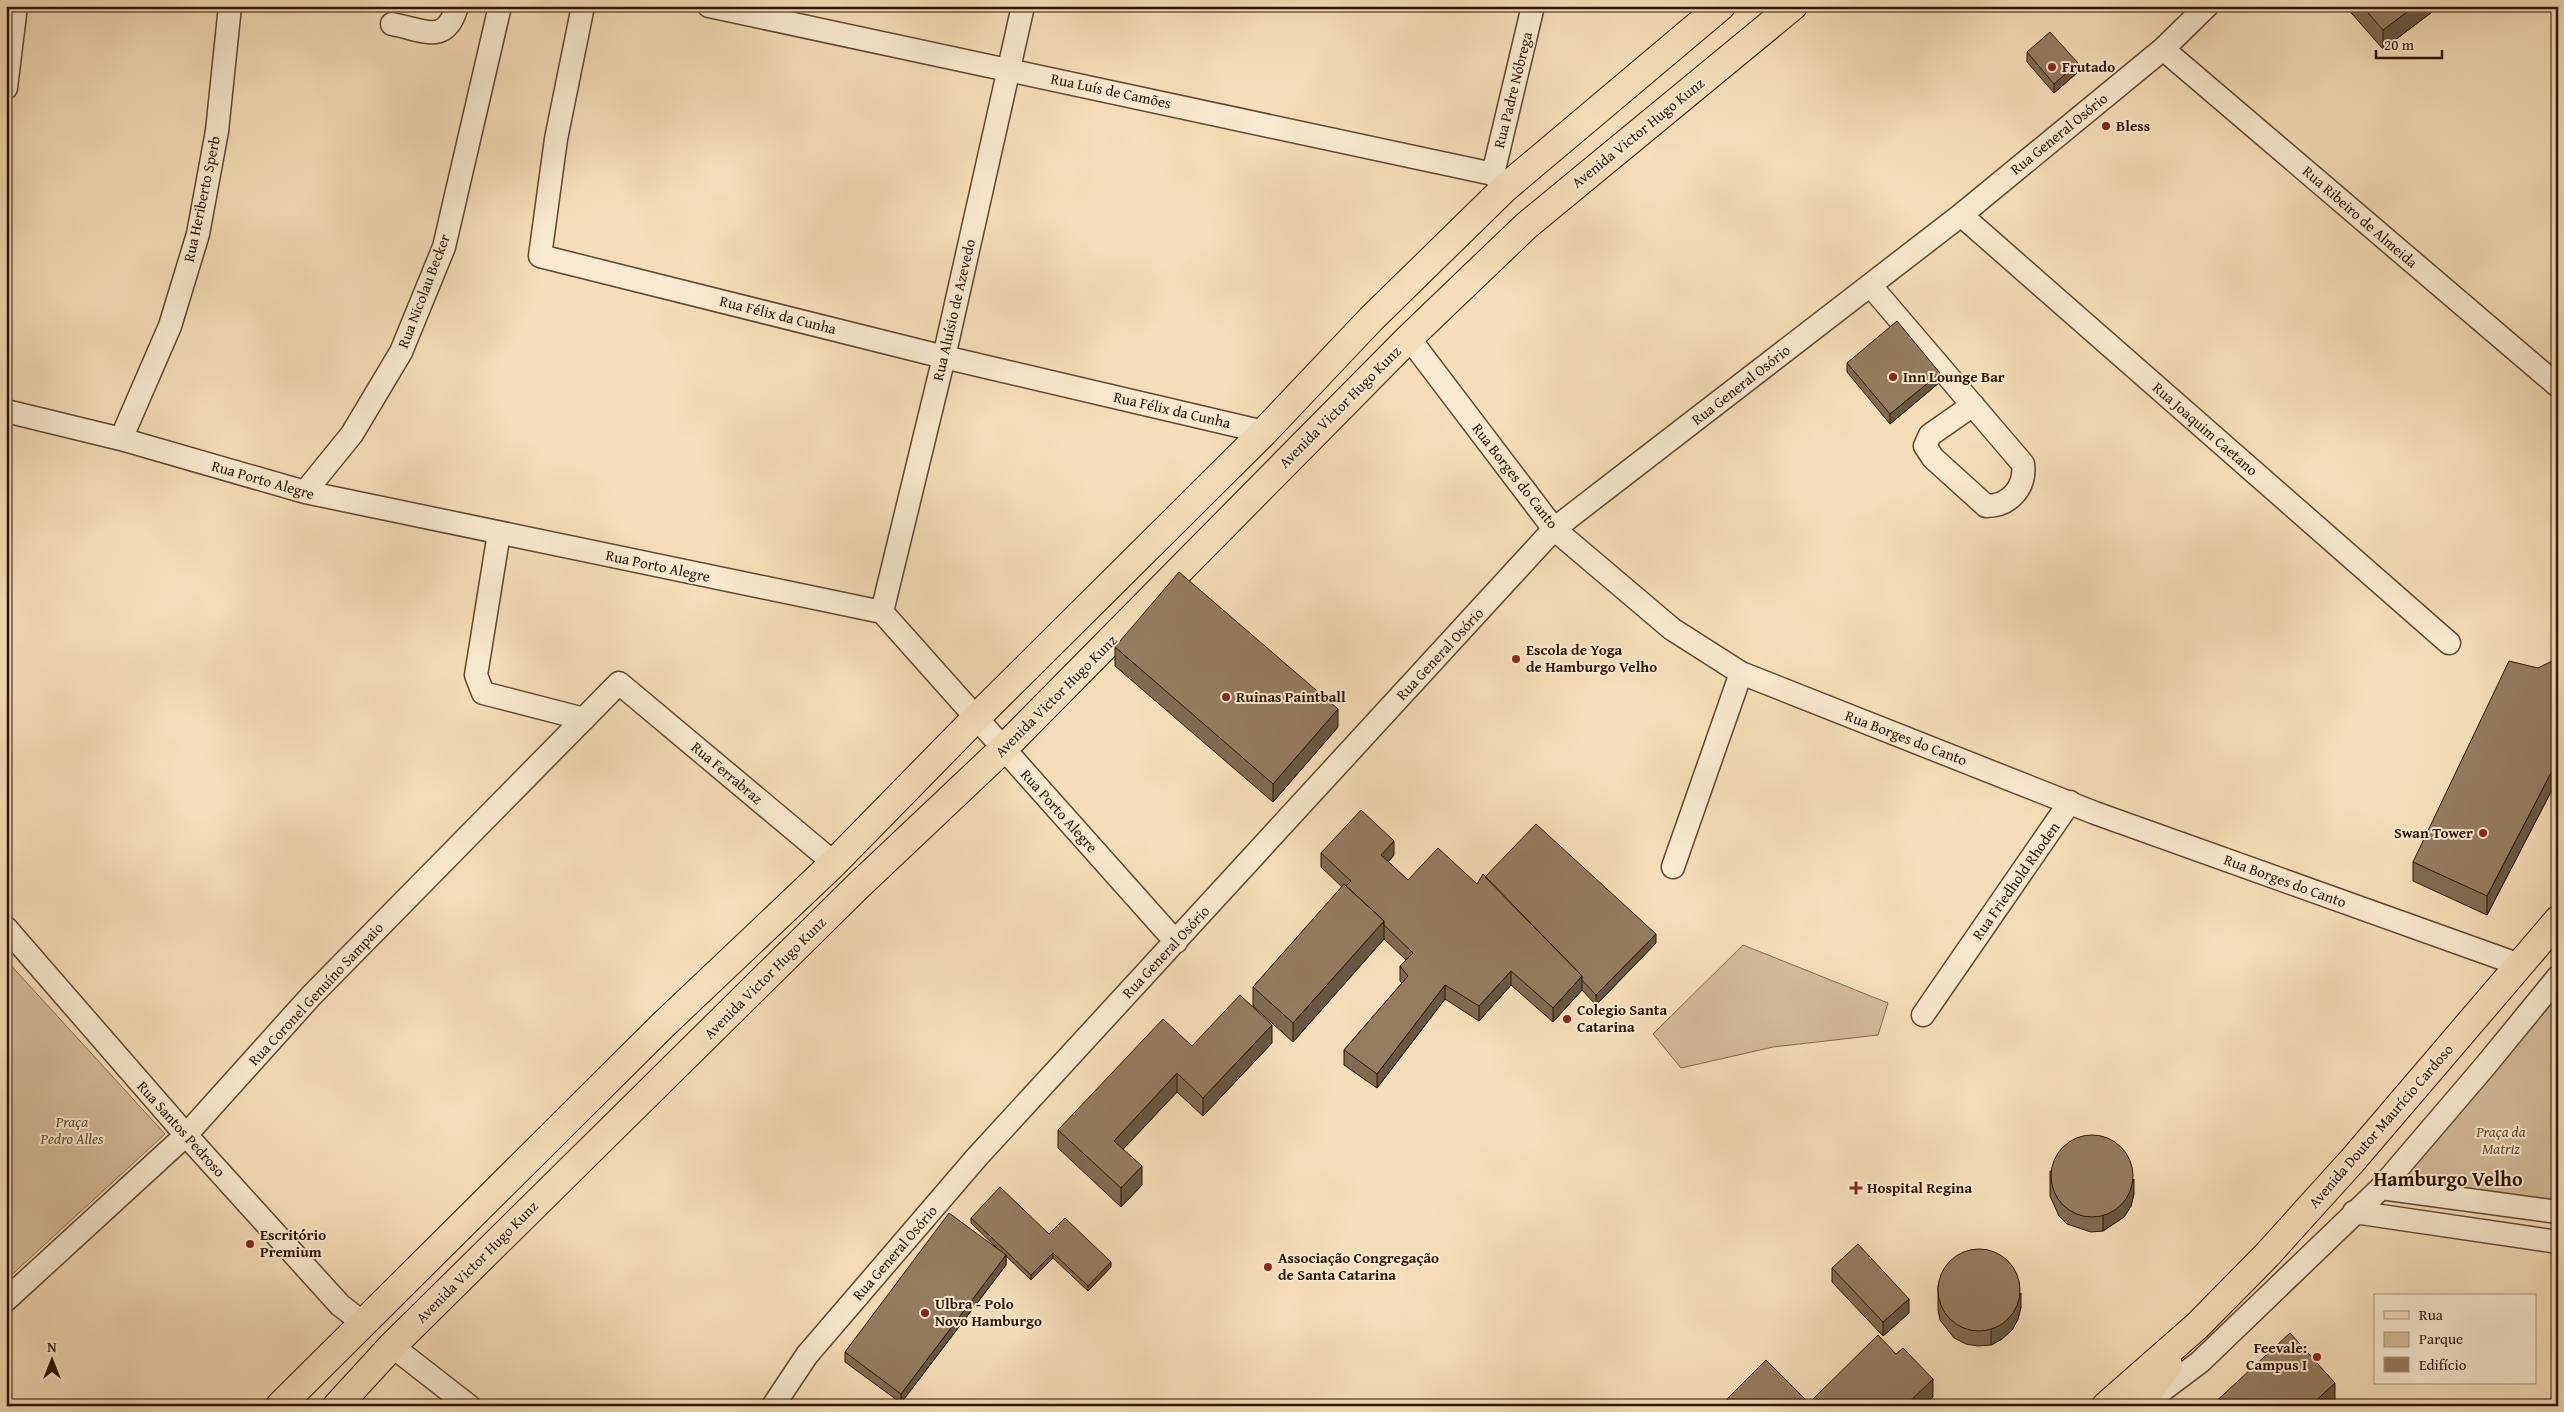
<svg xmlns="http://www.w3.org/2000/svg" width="2564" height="1412" font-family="'Gentium Book Plus',serif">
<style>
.green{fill:#d3bc98;stroke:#80684c}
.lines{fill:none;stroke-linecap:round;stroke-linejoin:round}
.minor-casing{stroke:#5f462e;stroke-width:25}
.major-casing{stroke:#2d1400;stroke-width:30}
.minor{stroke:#f8ead0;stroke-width:22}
.major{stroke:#f5deb7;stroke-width:28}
.wall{fill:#806c52;stroke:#2d1400}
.shaded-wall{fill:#685842;stroke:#2d1400}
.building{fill:#957d5f;stroke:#2d1400}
.poi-dot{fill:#8f2418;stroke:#f8ead0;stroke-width:2}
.labels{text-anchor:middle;stroke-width:4;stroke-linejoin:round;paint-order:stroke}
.poi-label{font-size:15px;font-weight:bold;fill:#2d1400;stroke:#f8ead0;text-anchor:start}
.street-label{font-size:15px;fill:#2d1400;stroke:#f8ead0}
.park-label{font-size:15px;font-style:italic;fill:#5f462e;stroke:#f8ead0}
.district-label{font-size:20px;font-weight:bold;fill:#2d1400;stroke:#f8ead0}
</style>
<rect width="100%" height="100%" fill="#f5deb7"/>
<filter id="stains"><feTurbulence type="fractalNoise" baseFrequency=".004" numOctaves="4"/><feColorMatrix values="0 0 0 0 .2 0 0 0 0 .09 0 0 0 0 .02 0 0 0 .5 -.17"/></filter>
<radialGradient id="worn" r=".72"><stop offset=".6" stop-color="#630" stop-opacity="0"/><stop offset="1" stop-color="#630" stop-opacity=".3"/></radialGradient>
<path class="green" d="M 1743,945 L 1888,1003 L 1878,1035 L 1773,1047 L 1681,1068 L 1653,1034 Z
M 6,960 L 165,1134 L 6,1280 Z
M 2558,983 L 2558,1205 L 2392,1183 Z"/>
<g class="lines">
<g class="minor-casing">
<path id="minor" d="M 583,6 L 556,139 L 540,256 L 944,357 L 1264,432
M 709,6 L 1493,174 L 1505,188
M 392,24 C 424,30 446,46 457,6
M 2163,49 L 2558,386
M 6,88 L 16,6
M 1493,174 L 1533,6
M 1961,215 L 2449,643
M 1870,285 L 2023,464 C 2026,487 2010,506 1986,506 L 1933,458 L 1925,446 L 1930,435 L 1973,405
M 1409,338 L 1554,529 L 1672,629 L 1741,673 L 2095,813 L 2520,965
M 6,411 L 121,439 L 305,492 L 882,612 L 1176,942
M 121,439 L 170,326 L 198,234 L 217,131 L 230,6
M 305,492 L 352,434 L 401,352 L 444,247 L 500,6
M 499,533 L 476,675 L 483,693 L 584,719
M 882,612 L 944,357 L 1023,6
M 1673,867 L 1741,673
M 6,928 L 186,1135 L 340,1305 L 363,1323
M 1923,1015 L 2070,802
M 2381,1188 L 2558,1212
M 2354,1212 L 2558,1242
M 6,1300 L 186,1135 L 311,996 L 619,683 L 834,863
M 392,1346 L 469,1406
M 2148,1401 L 2200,1362 L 2381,1188 L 2486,1065 L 2558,977
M 773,1406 L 807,1355 L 977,1157 L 1554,529 L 1961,215 L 2163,49 L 2207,6"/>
</g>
<g class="major-casing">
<path id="major" d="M 280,1406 L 662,1026 L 834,863 L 976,718 L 1264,432 L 1372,318 L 1505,188 L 1721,6
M 337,1406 L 392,1346 L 858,886 L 1003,749 L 1409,338 L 1526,226 L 1793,6
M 2106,1406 L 2197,1326 L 2267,1255 L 2352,1161 L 2558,920
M 2138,1406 L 2168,1365"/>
</g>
<use href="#minor" class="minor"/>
<use href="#major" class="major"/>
</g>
<path class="wall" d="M 2345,6 L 2440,6 L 2383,49 Z
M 2027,52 L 2078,72 L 2054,93 L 2027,62 Z
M 1847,363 L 1940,382 L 1890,424 L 1847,372 Z
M 1115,647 L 1338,727 L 1273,802 L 1115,666 Z
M 2554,786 L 2487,915 L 2413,881 L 2413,862 Z
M 1321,853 L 1394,855 L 1388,862 L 1408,880 L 1477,884 L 1485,877 L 1656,943 L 1596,1005 L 1582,990 L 1553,1022 L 1511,985 L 1479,1021 L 1445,999 L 1377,1088 L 1344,1065 L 1344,1050 L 1402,983 L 1400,981 L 1400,966 L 1406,960 L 1384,939 L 1293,1042 L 1253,1006 L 1253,987 L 1342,887 L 1321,867 Z
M 1272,1043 L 1203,1116 L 1177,1092 L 1123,1149 L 1142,1185 L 1121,1207 L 1058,1148 L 1058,1130 L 1192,1046 Z
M 2050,1171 L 2134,1193 L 2131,1206 L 2124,1217 L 2103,1231 L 2091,1232 L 2067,1224 L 2059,1216 L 2050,1196 Z
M 971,1218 L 1049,1234 L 1111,1267 L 1088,1291 L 1053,1258 L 1031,1280 L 1006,1256 L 1006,1265 L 901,1403 L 845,1362 L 845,1352 L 1002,1253 L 971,1223 Z
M 1832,1268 L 1909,1313 L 1883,1336 L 1832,1282 Z
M 1938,1285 L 2021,1307 L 2018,1319 L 2012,1330 L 2002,1339 L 1991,1345 L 1978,1346 L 1966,1344 L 1954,1338 L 1940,1320 L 1938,1310 Z"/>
<path class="shaded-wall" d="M 2415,6 L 2440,6 L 2383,49 L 2383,30 Z
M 2078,63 L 2078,72 L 2054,93 L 2054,84 Z
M 1940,373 L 1940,382 L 1890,424 L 1890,414 Z
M 1338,709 L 1338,727 L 1273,802 L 1273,784 Z
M 2558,766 L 2558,784 L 2554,786 L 2487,915 L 2487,896 L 2554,767 Z
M 1394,841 L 1394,855 L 1381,870 L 1381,855 Z
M 1384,921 L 1384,939 L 1293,1042 L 1293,1023 Z
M 1656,934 L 1656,943 L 1596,1005 L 1596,995 Z
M 1511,971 L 1511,985 L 1479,1021 L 1479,1006 Z
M 1582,976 L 1582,990 L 1553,1022 L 1553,1008 Z
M 1445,985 L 1445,999 L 1377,1088 L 1377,1074 Z
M 1272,1025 L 1272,1043 L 1203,1116 L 1203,1098 Z
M 1177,1073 L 1177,1092 L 1114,1159 L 1114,1141 Z
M 1142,1166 L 1142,1185 L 1121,1207 L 1121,1188 Z
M 2134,1179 L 2134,1193 L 2131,1206 L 2124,1217 L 2103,1231 L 2103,1216 Z
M 1053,1253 L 1053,1258 L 1031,1280 L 1031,1275 Z
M 1006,1255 L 1006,1265 L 901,1403 L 901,1394 Z
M 1111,1262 L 1111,1267 L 1088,1291 L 1088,1286 Z
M 2021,1293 L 2021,1307 L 2018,1319 L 2012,1330 L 2002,1339 L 1991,1345 L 1991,1330 Z
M 1909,1299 L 1909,1313 L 1883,1336 L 1883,1322 Z
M 1933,1379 L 1933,1397 L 1924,1406 L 1905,1406 Z
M 2335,1383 L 2335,1401 L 2331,1406 L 2310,1406 Z"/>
<path class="building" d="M 2362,6 L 2415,6 L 2383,30 Z
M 2050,32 L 2078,63 L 2054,84 L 2027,52 Z
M 1897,321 L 1940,373 L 1890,414 L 1847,363 Z
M 1179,572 L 1338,709 L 1273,784 L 1115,647 Z
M 2558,658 L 2558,766 L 2554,767 L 2487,896 L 2413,862 L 2509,661 L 2538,668 Z
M 1361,810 L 1394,841 L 1381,855 L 1408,880 L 1438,848 L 1477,884 L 1483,874 L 1582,976 L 1553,1008 L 1511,971 L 1479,1006 L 1445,985 L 1377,1074 L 1344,1050 L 1408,976 L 1400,966 L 1413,953 L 1384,925 L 1384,921 L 1346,886 L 1351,881 L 1321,853 Z
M 1536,824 L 1656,934 L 1596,995 L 1582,980 L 1582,976 L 1485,877 Z
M 1344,884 L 1384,921 L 1293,1023 L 1253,987 Z
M 1240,995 L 1272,1025 L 1203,1098 L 1177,1073 L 1114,1141 L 1142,1166 L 1121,1188 L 1058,1130 L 1163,1019 L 1192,1046 Z
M2051 1176a41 41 0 1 1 82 0a41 41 0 1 1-82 0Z
M 1000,1187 L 1049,1234 L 1065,1218 L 1111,1262 L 1088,1286 L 1053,1253 L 1031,1275 L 971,1218 Z
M 949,1213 L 1006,1255 L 901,1394 L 845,1352 Z
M 1858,1244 L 1909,1299 L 1883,1322 L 1832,1268 Z
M1938 1290a41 41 0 1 1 82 0a41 41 0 1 1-82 0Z
M 2290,1333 L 2335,1383 L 2310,1406 L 2211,1406 Z
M 1878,1335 L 1896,1354 L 1903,1348 L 1933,1379 L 1905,1406 L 1720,1406 L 1766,1360 L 1809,1403 Z"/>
<g class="poi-dot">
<circle cx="2052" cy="67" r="5"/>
<circle cx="2106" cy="126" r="5"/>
<circle cx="1893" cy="377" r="5"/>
<circle cx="1516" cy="659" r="5"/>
<circle cx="1226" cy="697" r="5"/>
<circle cx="2483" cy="833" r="5"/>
<circle cx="1567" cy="1019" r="5"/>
<path d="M1853.5 1180.5h5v5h5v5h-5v5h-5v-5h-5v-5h5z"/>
<circle cx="250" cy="1244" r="5"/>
<circle cx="1268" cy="1267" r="5"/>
<circle cx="925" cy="1313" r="5"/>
<circle cx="2317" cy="1357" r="5"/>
</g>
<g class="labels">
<g class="poi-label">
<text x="2062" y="72">Frutado</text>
<text x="2116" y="131">Bless</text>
<text x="1903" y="382">Inn Lounge Bar</text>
<text x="1526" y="655">Escola de Yoga<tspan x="1526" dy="17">de Hamburgo Velho</tspan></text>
<text x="1236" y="702">Ruinas Paintball</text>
<text x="2473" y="838" text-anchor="end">Swan Tower</text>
<text x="1577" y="1015">Colegio Santa<tspan x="1577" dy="17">Catarina</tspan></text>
<text x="1867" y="1193">Hospital Regina</text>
<text x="260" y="1240">Escritório<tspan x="260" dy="17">Premium</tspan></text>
<text x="1278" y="1263">Associação Congregação<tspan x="1278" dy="17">de Santa Catarina</tspan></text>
<text x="935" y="1309">Ulbra - Polo<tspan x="935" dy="17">Novo Hamburgo</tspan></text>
<text x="2307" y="1353" text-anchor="end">Feevale:<tspan x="2307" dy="17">Campus I</tspan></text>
</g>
<g class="street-label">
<text transform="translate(1513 90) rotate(-76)" y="5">Rua Padre Nóbrega</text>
<text transform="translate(1111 91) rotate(12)" y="5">Rua Luís de Camões</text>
<text transform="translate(1638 133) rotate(-39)" y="5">Avenida Victor Hugo Kunz</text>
<text transform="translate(2059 134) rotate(-39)" y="5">Rua General Osório</text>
<text transform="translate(202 199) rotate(-78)" y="5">Rua Heriberto Sperb</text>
<text transform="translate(2360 217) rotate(41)" y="5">Rua Ribeiro de Almeida</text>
<text transform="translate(424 291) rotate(-69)" y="5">Rua Nicolau Becker</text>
<text transform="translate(954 310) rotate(-77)" y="5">Rua Aluísio de Azevedo</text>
<text transform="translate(778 315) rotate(14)" y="5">Rua Félix da Cunha</text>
<text transform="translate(1741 385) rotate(-38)" y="5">Rua General Osório</text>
<text transform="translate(1340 407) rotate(-45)" y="5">Avenida Victor Hugo Kunz</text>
<text transform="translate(1172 410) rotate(13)" y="5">Rua Félix da Cunha</text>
<text transform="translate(2205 429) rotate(41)" y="5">Rua Joaquim Caetano</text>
<text transform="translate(1515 476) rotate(52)" y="5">Rua Borges do Canto</text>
<text transform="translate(263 480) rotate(16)" y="5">Rua Porto Alegre</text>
<text transform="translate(658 566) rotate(12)" y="5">Rua Porto Alegre</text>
<text transform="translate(1440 654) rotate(-47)" y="5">Rua General Osório</text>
<text transform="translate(1056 696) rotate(-45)" y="5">Avenida Victor Hugo Kunz</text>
<text transform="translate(1906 738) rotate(21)" y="5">Rua Borges do Canto</text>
<text transform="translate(727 773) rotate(40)" y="5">Rua Ferrabraz</text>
<text transform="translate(1059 811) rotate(48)" y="5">Rua Porto Alegre</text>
<text transform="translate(2016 881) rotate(-55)" y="5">Rua Friedhold Rhoden</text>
<text transform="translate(2285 881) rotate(20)" y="5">Rua Borges do Canto</text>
<text transform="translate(1166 952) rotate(-47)" y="5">Rua General Osório</text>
<text transform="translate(765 978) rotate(-45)" y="5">Avenida Victor Hugo Kunz</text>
<text transform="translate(316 994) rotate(-47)" y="5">Rua Coronel Genuíno Sampaio</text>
<text transform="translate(2381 1126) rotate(-49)" y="5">Avenida Doutor Maurício Cardoso</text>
<text transform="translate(181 1129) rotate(48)" y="5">Rua Santos Pedroso</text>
<text transform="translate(895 1253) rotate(-49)" y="5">Rua General Osório</text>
<text transform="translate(477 1262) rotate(-45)" y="5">Avenida Victor Hugo Kunz</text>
</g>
<g class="park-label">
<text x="72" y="1127">Praça<tspan x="72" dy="17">Pedro Alles</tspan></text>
<text x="2501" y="1137">Praça da<tspan x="2501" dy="17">Matriz</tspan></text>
</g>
<g class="district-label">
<text x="2448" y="1186">Hamburgo Velho</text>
</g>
</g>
<rect width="2564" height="1412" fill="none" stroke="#f5deb7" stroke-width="25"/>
<rect x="8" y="8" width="2549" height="1397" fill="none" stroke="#2d1400" stroke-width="2.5"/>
<rect x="12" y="12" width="2539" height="1387" fill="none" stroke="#2d1400"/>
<rect x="2374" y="1294" width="162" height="90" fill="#f8ead0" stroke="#a7947d"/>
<rect x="2384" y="1311" width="25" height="8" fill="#f5deb7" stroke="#a7947d"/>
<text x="2419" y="1320" font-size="15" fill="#2d1400">Rua</text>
<rect x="2384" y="1332" width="25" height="15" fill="#d3bc98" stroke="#a7947d"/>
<text x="2419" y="1344" font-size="15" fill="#2d1400">Parque</text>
<rect x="2384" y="1357" width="25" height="15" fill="#957d5f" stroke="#a7947d"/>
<text x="2419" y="1370" font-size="15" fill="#2d1400">Edifício</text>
<g transform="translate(52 1360)" stroke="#f8ead0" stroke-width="4" paint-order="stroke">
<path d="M0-4L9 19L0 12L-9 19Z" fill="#2d1400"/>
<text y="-8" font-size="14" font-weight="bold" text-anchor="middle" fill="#2d1400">N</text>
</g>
<path d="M2376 50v8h66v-8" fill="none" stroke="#2d1400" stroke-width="2.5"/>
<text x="2384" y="50" font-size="15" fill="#2d1400" stroke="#f8ead0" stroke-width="4" paint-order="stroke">20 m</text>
<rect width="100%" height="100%" filter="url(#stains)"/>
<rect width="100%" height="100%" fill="url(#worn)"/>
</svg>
